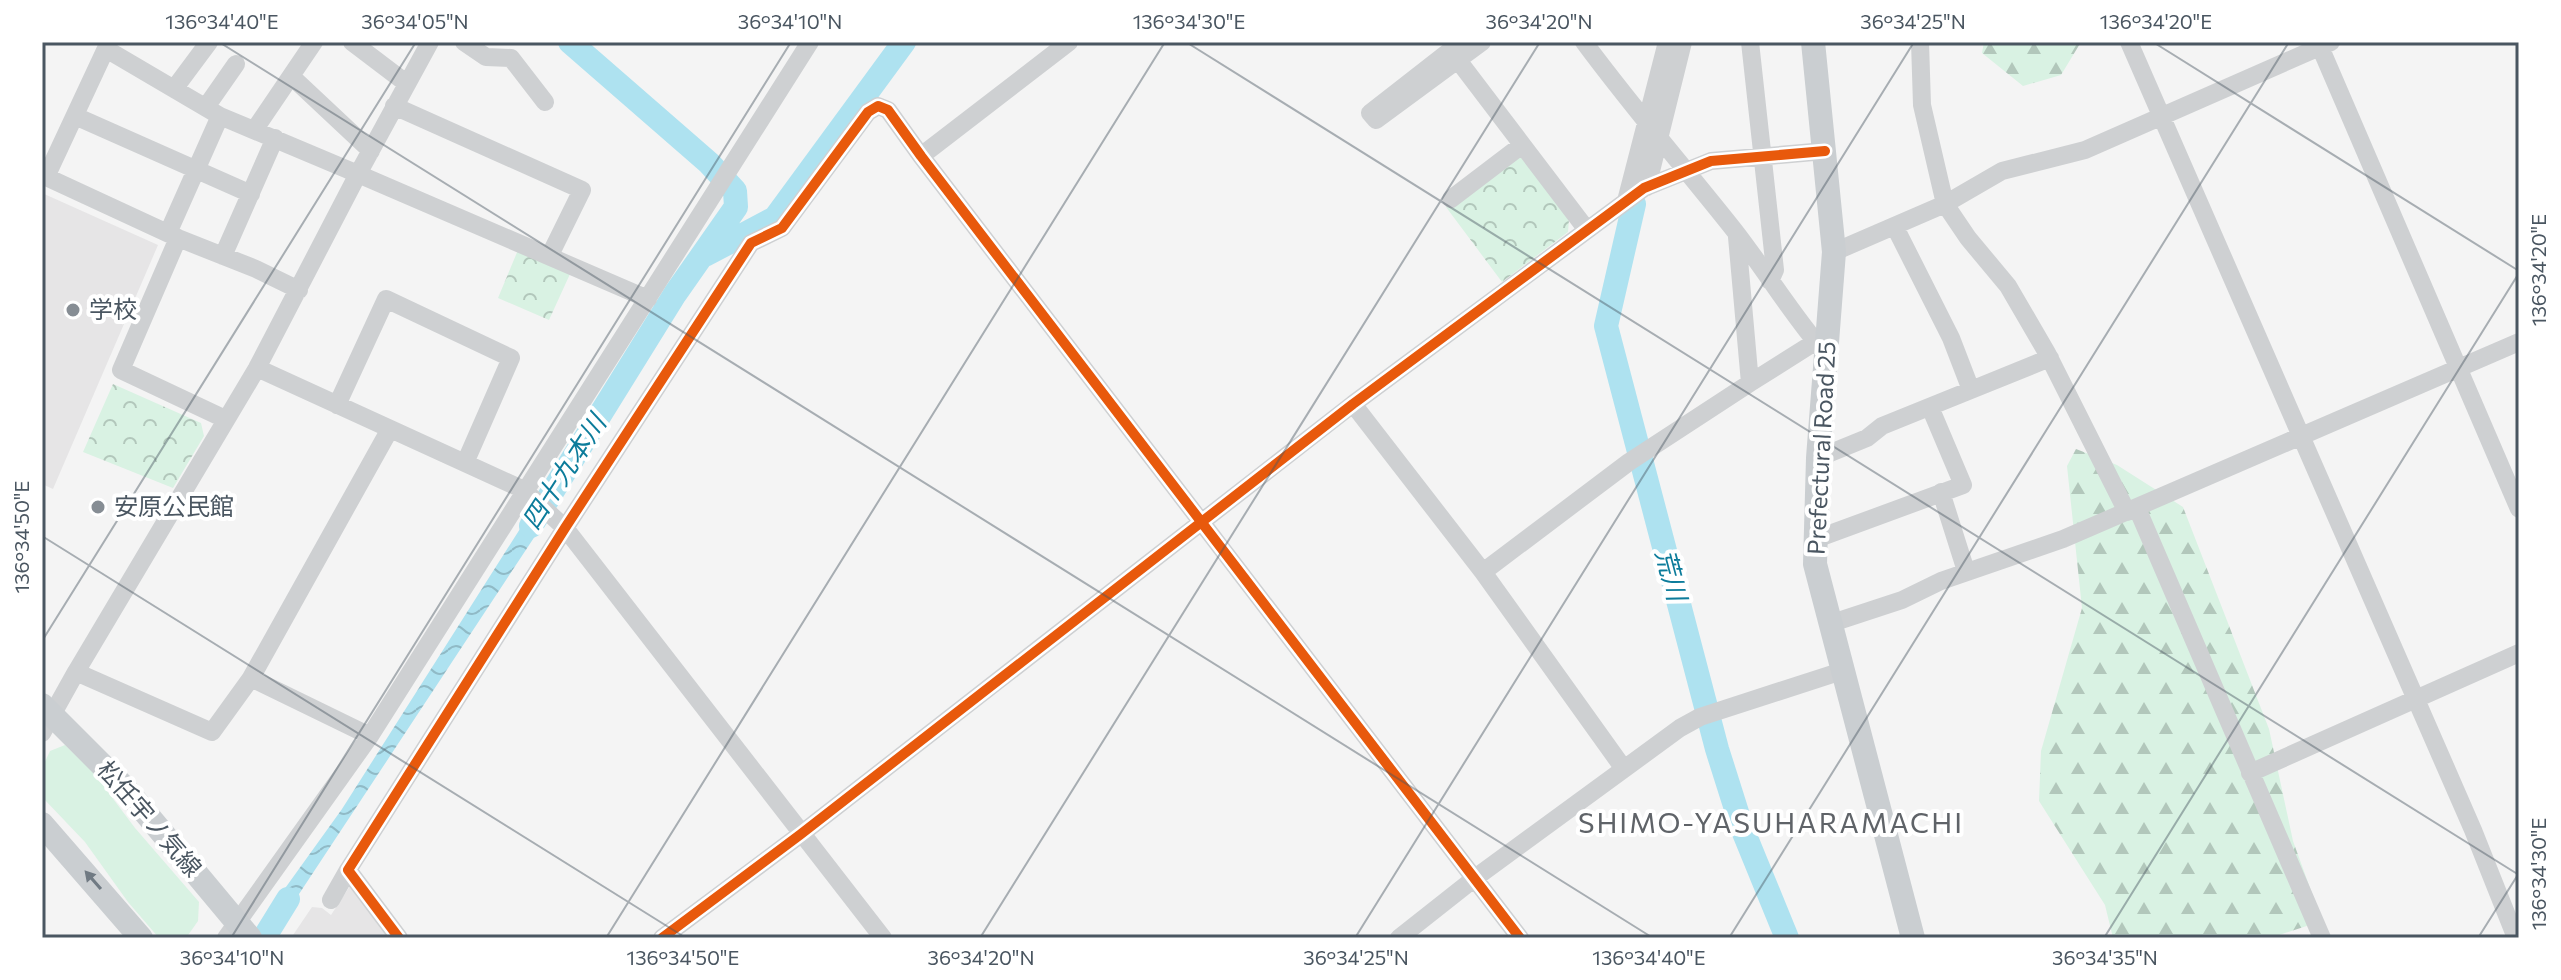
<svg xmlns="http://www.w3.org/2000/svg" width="2561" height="980" font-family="Commissioner,'Noto Sans JP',sans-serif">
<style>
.education{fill:#e6e5e6}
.grass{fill:#d9f2e3}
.forest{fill:url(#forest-firs)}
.park{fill:url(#park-crowns)}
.water{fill:url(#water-waves)}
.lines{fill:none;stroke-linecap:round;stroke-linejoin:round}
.river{stroke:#aee2f0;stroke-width:24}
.minor{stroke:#ced0d2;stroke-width:18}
.major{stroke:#caced1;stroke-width:24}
.cycleway-casing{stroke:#fff;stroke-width:15}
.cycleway{stroke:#e8590c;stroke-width:10}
.oneway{fill:#707a83}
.ticks{fill:none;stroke:#4a5661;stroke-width:2;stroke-opacity:0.45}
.poi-dot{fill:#868d94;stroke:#fff;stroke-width:3}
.labels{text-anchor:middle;stroke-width:8;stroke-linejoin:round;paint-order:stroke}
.poi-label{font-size:24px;fill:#4a5661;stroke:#fff;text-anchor:start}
.street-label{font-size:24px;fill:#4a5661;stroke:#fff}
.water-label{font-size:26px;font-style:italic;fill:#0c7c9b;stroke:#fff}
.quarter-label{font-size:28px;letter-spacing:2px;fill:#5f6368;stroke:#fff}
.neatline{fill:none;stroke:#4a5661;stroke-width:3}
.ticks-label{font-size:20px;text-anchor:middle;fill:#4a5661}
</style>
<defs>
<pattern id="forest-firs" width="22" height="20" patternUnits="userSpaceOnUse" patternTransform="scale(2)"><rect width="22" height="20" fill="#d9f2e3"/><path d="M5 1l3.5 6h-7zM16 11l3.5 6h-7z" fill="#b2c7bb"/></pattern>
<pattern id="park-crowns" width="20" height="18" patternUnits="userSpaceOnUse" patternTransform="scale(2)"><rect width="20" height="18" fill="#d9f2e3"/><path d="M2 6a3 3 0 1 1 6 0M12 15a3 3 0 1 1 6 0" fill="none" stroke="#b2c7bb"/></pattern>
<pattern id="water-waves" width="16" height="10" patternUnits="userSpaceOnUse" patternTransform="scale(2)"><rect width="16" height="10" fill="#aee2f0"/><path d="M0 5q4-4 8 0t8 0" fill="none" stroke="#90bac6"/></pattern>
</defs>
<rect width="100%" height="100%" fill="#f4f4f4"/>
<path class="education" d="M 42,193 L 158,245 L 53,489 L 42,484 Z
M 350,886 L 390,938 L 291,938 L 312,907 L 322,908 L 331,915 Z"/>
<path class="grass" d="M 65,745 L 93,772 L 135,828 L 199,902 L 198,921 L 186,938 L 159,938 L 128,902 L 85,842 L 45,800 L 42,768 L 50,751 Z"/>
<path class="forest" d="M 1984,42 L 2081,42 L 2061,75 L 2023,86 L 1982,53 Z
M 2076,449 L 2117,465 L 2183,507 L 2269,729 L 2293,841 L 2322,921 L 2270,938 L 2113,938 L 2105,905 L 2039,801 L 2041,751 L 2082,608 L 2067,466 Z"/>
<path class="park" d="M 1518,152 L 1569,220 L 1568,232 L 1502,282 L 1446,207 Z
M 518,250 L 570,274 L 549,320 L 498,298 Z
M 113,384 L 201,423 L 204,436 L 173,488 L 83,452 Z"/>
<path class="water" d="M 532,510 L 543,524 L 272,935 L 268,912 L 342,809 Z"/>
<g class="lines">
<path class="river" d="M 1634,204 L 1606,326 L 1717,749 L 1742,828 L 1787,938
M 705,255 L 775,218 L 904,42
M 531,526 L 675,294 L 736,207 L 735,191 L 709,163 L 570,42
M 264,938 L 288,899"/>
<path class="minor" d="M 352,42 L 406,83
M 430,42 L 358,174 L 648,299
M 464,42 L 486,57 L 511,58 L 545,102
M 1461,42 L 1370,113 L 1376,120 L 1482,42
M 1584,42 C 1632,107 1684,167 1734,230 C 1766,271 1792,315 1826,354
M 1750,42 L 1775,270 L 1770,281
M 1920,42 L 1922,105 L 1945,204 L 1968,238 L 2008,286 L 2047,353 L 2127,512
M 2129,42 L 2473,830 L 2516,938
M 2318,42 L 2519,509
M 106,49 L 220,116 L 358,174 L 257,368
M 1451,51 L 1587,230
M 291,76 L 371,151
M 174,89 L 209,42
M 394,106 L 582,190 L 550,255
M 206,107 L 236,64
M 75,116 L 251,194
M 255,129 L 314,42
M 921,156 L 1069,42
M 42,175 L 178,238 L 256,269 L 299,290
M 46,177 L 109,42
M 1647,187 L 1683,42
M 1451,199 L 1522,145
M 1626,201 L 1667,42
M 168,233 L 220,116
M 1737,237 L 1750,383 L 1815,342
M 178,238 L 121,370 L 225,419
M 1834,252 L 1945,204 L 2002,171 L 2085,150 L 2331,42
M 223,256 L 275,138
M 1971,390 L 2050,358
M 1353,404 L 1483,572 L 1624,769 L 1475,878 L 1399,938
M 337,405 L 386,299 L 511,358 L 465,463
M 1818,458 L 1867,438 L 1882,426 L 1971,390 L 1951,338 L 1895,227
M 1941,492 L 1966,571
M 2137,508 L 2322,938
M 1816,539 L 1963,485 L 1930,407
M 1483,572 L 1629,462 L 1750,383
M 1829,624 L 1902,600 L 1941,581 L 2063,539 L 2519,342
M 76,672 L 257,368 L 524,490 L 565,528 L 883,938
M 251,678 L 390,429
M 42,733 L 76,672 L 212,732 L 251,678 L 370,736
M 1624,769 L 1680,728 L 1700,717 L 1842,671
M 2250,773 L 2519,653
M 331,900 L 348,870
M 226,938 L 370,736 L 810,42
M 399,938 L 348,870 L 565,528 L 751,243 L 782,228 L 868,112 L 878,106 L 888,110 L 921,156 L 1520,938
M 662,938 L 801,834 L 1353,404 L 1644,188 L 1711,161 L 1825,151"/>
<path class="major" d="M 1813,42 L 1834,252 L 1818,458 L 1815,564 L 1913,938
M 42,705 L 124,787 L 250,938
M 42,824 L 141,938"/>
<g class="cycleway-casing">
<path id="cycleway" d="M 399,938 L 348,870 L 565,528 L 751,243 L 782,228 L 868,112 L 878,106 L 888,110 L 921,156 L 1520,938
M 662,938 L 801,834 L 1353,404 L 1644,188 L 1711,161 L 1825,151"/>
</g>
<use href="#cycleway" class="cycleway"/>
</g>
<defs><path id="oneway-solid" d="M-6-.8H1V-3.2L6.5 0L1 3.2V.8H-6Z" transform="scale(2)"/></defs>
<use class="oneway" href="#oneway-solid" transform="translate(93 880) rotate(-131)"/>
<path class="ticks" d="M 219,42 L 1653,938M 1186,42 L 2519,875M 2153,42 L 2519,271M 42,536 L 686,938M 42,641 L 416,42M 231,938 L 791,42M 606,938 L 1165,42M 980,938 L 1540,42M 1355,938 L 1914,42M 1729,938 L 2289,42M 2104,938 L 2519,273M 2478,938 L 2519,873"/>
<g class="poi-dot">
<circle cx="73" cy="310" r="8"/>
<circle cx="98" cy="507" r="8"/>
</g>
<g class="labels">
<g class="poi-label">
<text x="89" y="318">学校</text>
<text x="114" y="515">安原公民館</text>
</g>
<g class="street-label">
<text transform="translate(1822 448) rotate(-87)" y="8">Prefectural Road 25</text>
<text transform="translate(149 819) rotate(49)" y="8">松任宇ノ気線</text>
</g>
<g class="water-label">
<text transform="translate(564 472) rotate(-57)" y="9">四十九本川</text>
<text transform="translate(1671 575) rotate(75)" y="9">荒川</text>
</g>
<g class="quarter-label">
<text x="1771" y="833">SHIMO-YASUHARAMACHI</text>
</g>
</g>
<rect width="2561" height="980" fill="none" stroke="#ffffff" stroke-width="88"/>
<rect x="44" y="44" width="2473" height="892" class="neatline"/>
<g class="ticks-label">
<text x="222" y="29">136°34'40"E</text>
<text x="415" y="29">36°34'05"N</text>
<text x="790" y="29">36°34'10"N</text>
<text x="1189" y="29">136°34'30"E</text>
<text x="1539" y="29">36°34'20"N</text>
<text x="1913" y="29">36°34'25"N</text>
<text x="2156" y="29">136°34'20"E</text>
<text transform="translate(2539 270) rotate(-90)" y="7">136°34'20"E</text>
<text transform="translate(22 537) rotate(-90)" y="7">136°34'50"E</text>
<text transform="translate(2539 874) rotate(-90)" y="7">136°34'30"E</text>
<text x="232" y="965">36°34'10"N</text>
<text x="683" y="965">136°34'50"E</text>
<text x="981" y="965">36°34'20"N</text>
<text x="1356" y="965">36°34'25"N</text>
<text x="1649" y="965">136°34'40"E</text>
<text x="2105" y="965">36°34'35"N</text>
</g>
</svg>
